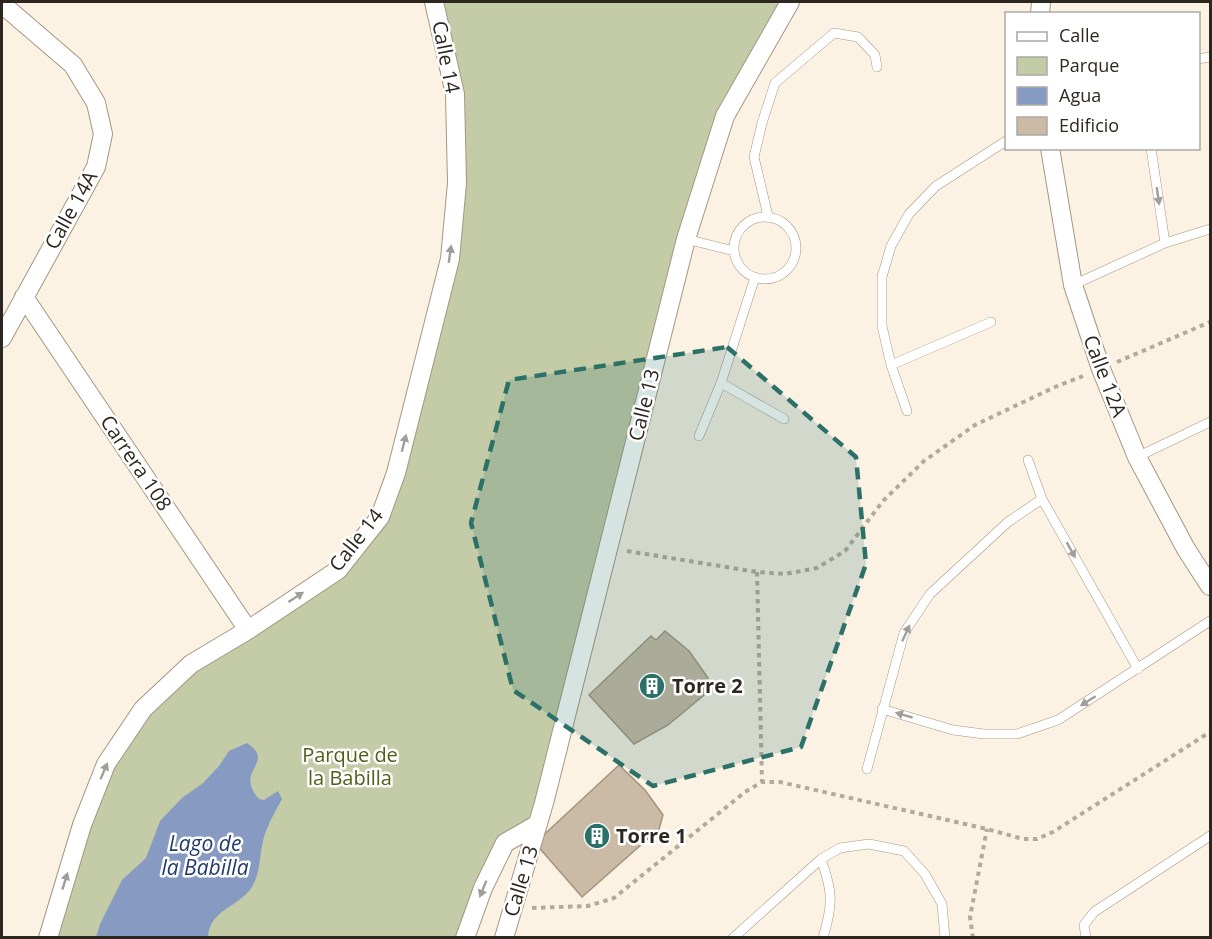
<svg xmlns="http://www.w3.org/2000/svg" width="1212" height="939" font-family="'Open Sans',sans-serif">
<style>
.green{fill:#c3cba7}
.water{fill:#879bc2}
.building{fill:#cbbaa5;stroke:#a4947f;stroke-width:1.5}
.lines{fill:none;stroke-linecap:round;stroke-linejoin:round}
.service-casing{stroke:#a69681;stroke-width:10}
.minor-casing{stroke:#a69681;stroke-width:20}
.path{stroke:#b3aa9e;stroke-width:4;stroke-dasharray:4.5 4.5;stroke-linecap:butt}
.service{stroke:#fff;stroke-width:9}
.minor{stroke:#fff;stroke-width:18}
.oneway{fill:#a19e9a}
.marked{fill:#2b7167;fill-opacity:0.2;stroke:#2b7167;stroke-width:4.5;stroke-dasharray:12 8;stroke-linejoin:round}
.labels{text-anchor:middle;stroke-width:5;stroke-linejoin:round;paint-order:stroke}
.street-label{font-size:20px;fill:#2e271f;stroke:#fff}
.poi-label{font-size:20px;font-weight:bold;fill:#2e271f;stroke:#fff;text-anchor:start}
.park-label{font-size:20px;fill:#545e19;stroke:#fff}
.water-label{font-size:21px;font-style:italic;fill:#21396b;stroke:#fff}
</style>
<rect width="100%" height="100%" fill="#fcf2e4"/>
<path class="green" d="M 434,2 L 790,2 L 725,116 L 538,824 L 505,843 L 465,937 L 48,938 L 82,825 L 143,709 L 338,570 L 396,473 L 457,183 Z"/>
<path class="water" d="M 247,743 C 277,763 233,770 259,799 L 264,800 L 278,791 L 282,799 C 275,812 268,824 264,837 C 259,853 261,873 252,887 C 238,908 210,909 208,937 L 96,937 L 100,924 L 122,880 L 146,858 L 160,821 L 182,798 L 203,783 L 219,766 L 229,751 Z"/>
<path class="building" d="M 665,631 L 689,651 L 708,678 L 704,695 L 668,725 L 634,744 L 589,695 L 651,636 L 656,640 Z
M 619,765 L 645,790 L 663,815 L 659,829 L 582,897 L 535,843 Z"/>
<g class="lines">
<g class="service-casing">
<path id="service" d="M 1198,59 L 1210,57
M 1151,148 L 1165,243
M 768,216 L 754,157 L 762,123 L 775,83 L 834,33 L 858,37 L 875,55 L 877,67
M734 248a31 31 0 1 1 62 0a31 31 0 1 1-62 0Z
M 686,239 L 734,251
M 1073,285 L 1165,243 L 1210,229
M 891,365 L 991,322
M 721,383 L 784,419
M 907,411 L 891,365 L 882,326 L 882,277 L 891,246 L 909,214 L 936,186 L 1006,141
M 699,436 L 721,383 L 755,277
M 1137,457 L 1210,422
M 1028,460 L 1042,499 L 1138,669
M 882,709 L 953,730 L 984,734 L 1017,734 L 1058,720 L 1210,621
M 867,769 L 904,633 L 930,594 L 1008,522 L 1042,499
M 821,859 C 833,892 833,904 823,938
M 733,938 L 821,859 L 840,848 L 869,844 L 904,851 L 925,874 L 942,904 L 945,938
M 1086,938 L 1084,925 L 1094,912 L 1210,836"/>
</g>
<g class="minor-casing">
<path id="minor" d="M 2,4 L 73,65 L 96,103 L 103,134 L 96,167 L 2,338
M 1040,14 L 1041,2
M 1050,148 L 1073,285 L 1101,369 L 1137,457 L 1186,549 L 1210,586
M 24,297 L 248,630
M 48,938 L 82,825 L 106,764 L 143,709 L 191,664 L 248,630 L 338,570 L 380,517 L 396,473 L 450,259 L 457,183 L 455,94 L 434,2
M 465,938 L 483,888 L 505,843 L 538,824
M 504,938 L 544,803 L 686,239 L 725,116 L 790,2"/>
</g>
<path class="path" d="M 1117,362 L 1210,322
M 627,551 L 757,572 L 785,574 L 817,568 L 845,551 L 883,501 L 924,461 L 975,425 L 1055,387 L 1083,376
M 757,572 L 762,782
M 532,908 L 588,906 L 614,898 L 745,792 L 762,782 L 780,782 L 987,829 L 1023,839 L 1037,839 L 1053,832 L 1210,732
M 973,938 L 970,917 L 987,829"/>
<use href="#service" class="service"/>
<use href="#minor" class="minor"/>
</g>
<defs><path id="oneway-solid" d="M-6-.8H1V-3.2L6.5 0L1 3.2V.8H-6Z" transform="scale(1.5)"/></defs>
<g class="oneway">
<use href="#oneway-solid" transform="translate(1158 196) rotate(82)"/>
<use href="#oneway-solid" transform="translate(450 254) rotate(-82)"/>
<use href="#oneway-solid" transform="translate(404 443) rotate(-76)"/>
<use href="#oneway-solid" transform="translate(1071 550) rotate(61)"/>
<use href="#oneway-solid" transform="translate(296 597) rotate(-33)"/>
<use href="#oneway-solid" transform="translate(906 633) rotate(-65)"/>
<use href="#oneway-solid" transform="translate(1088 701) rotate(148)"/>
<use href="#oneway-solid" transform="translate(904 715) rotate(-163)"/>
<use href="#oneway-solid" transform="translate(104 771) rotate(-67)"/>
<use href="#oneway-solid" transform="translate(65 881) rotate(-73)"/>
<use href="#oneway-solid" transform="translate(483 889) rotate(112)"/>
</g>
<path class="marked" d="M 727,347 L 856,457 L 866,564 L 801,747 L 653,786 L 513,690 L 471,523 L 509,380 Z"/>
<defs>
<g id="building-disc" transform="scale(1.35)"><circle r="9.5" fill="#2b7167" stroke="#fff"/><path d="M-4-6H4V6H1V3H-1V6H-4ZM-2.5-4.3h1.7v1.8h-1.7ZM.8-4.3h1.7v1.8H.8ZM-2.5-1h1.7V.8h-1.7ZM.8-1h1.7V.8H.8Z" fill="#fff"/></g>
</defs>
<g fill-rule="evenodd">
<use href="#building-disc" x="652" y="686"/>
<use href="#building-disc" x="597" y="836"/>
</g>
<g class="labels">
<g class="street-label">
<text transform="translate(446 57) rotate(79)" y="7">Calle 14</text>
<text transform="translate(71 210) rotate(-61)" y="7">Calle 14A</text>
<text transform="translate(1105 376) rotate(69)" y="7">Calle 12A</text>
<text transform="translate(644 405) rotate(-76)" y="7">Calle 13</text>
<text transform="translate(136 463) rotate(56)" y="7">Carrera 108</text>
<text transform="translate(356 540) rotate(-52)" y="7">Calle 14</text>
<text transform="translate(521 881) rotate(-73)" y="7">Calle 13</text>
</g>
<g class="poi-label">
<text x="672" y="693">Torre 2</text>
<text x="616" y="843">Torre 1</text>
</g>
<g class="park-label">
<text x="350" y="762">Parque de<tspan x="350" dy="23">la Babilla</tspan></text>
</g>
<g class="water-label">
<text x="205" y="851">Lago de<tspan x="205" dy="24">la Babilla</tspan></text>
</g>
</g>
<rect width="1212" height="939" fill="none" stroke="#2e271f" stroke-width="6"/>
<rect x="1005" y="12" width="195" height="138" fill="#ffffff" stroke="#aba9a5" stroke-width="1.5"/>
<rect x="1017" y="32" width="30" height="9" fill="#ffffff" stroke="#aba9a5" stroke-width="1.5"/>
<text x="1059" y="42" font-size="18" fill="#2e271f">Calle</text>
<rect x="1017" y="57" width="30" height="18" fill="#c3cba7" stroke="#aba9a5" stroke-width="1.5"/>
<text x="1059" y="72" font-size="18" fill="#2e271f">Parque</text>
<rect x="1017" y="87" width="30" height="18" fill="#879bc2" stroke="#aba9a5" stroke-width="1.5"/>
<text x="1059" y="102" font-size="18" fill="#2e271f">Agua</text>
<rect x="1017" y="117" width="30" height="18" fill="#cbbaa5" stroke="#aba9a5" stroke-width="1.5"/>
<text x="1059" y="132" font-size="18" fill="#2e271f">Edificio</text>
</svg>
